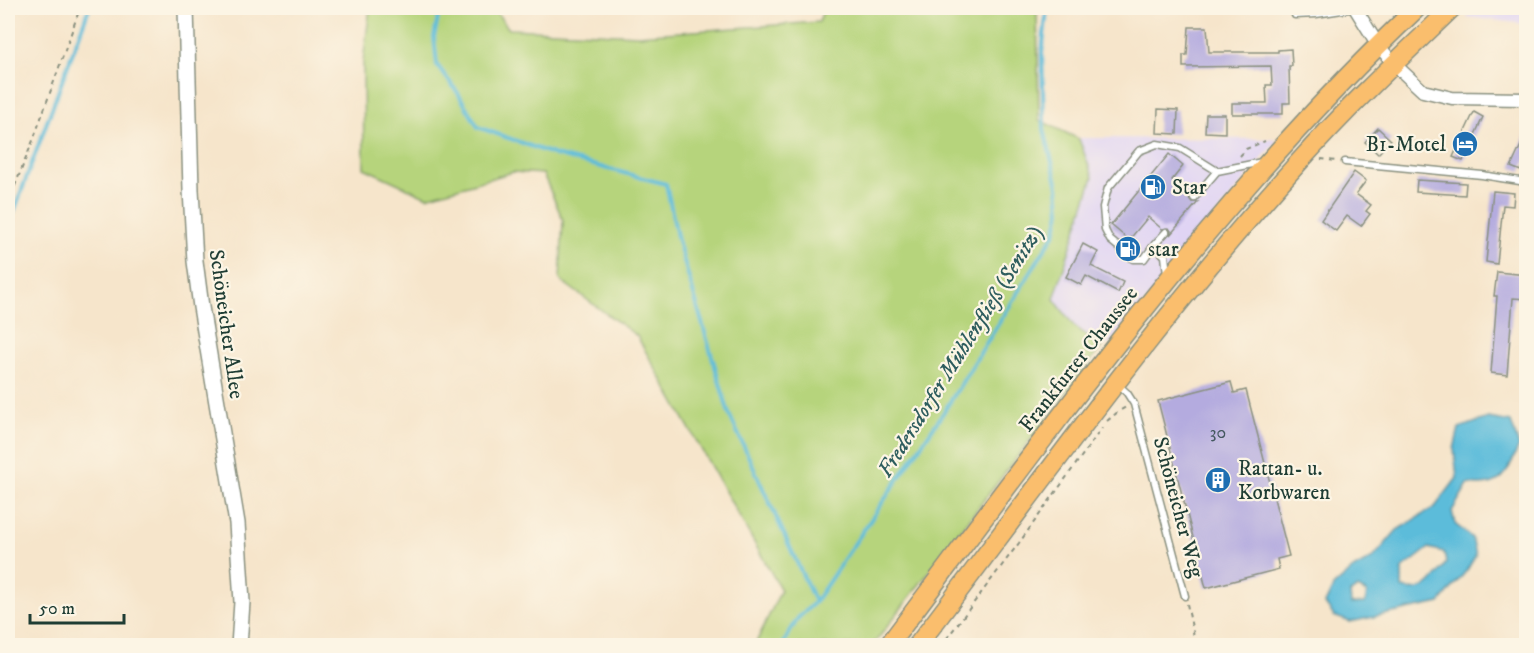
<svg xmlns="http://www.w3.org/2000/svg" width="1534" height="653" font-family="'IM FELL DW Pica',serif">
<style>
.built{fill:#e0d4f4}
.green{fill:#b6d47b;stroke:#6a8858;stroke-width:1.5}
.water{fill:#5cbcda;stroke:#3e7c87;stroke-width:1.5;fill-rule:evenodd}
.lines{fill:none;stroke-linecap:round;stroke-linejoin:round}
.stream{stroke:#5cbcda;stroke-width:4}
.building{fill:#b4abdf}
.service-casing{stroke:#8a9180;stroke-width:9}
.minor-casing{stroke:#8a9180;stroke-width:15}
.tertiary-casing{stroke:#8a9180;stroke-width:18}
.primary-casing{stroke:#8a9180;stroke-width:21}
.path{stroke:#8a9180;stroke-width:2;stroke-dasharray:4.5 4.5;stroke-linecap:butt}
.service{stroke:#fff;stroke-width:6}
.minor{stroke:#fff;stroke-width:12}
.tertiary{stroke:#fff;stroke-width:15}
.primary{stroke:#fabe6d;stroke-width:18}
.labels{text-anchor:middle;stroke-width:4.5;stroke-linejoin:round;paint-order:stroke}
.number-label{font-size:18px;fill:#44585f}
.poi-label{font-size:21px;fill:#1f3d34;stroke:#fcf5e5;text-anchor:start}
.street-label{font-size:21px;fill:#1f3d34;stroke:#fcf5e5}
.water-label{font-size:22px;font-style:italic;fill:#2e5d5e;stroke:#fcf5e5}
</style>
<rect width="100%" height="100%" fill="#fcf5e5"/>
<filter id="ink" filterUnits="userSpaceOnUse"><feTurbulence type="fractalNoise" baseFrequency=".0167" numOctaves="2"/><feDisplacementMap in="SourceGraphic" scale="12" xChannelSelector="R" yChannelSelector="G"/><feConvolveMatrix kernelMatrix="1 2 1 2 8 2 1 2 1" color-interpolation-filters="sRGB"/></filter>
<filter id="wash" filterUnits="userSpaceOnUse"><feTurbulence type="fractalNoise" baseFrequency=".008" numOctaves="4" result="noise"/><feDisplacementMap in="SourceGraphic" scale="24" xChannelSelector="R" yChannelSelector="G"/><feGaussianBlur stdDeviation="1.35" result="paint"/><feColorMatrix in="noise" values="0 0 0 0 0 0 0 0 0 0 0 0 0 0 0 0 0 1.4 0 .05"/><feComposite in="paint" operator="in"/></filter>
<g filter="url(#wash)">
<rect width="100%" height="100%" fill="#f6e5cb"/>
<path class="built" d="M 1473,8 L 1526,8 L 1526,24 L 1467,17 Z
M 1079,138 L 1278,139 L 1112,342 L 1102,346 L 1074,326 L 1054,299 L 1093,177 Z"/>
<path class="green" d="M 370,8 L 493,8 L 509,29 L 638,35 L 819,22 L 824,8 L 1037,8 L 1039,120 L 1079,139 L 1093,177 L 1054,299 L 1074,326 L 1102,346 L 873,645 L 755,645 L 781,590 L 637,336 L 560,280 L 563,220 L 543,174 L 513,172 L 427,197 L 364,168 L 363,62 Z"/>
<path class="water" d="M 1488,418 L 1511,422 L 1519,446 C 1506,475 1503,489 1468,484 L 1452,511 L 1455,524 L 1472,538 L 1476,555 L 1467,570 L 1440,603 L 1350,622 L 1334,616 L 1325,604 L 1333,587 L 1353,569 L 1373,558 L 1397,530 L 1435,507 L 1457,478 L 1454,449 L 1459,428 ZM 1429,548 L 1444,552 L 1446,563 C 1433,581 1427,594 1402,588 L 1402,569 ZM 1358,588 L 1367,593 L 1365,603 L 1351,604 L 1350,593 Z"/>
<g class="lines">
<path class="stream" d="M 440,8 L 434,37 L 437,65 L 458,93 L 478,127 L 555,155 L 666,184 L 678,241 L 729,414 L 815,602
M 8,222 L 13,214 L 89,8
M 782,646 L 798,618 L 815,602 L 943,413 L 1055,233 L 1060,212 L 1058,187 L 1044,129 L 1042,53 L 1047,8"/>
</g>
<g id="blocks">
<path class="building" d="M 1189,27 L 1207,27 L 1209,52 L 1278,52 L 1278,50 L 1291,49 L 1292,66 L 1289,66 L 1290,103 L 1283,103 L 1283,114 L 1232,114 L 1232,103 L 1267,103 L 1266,85 L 1272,85 L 1271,66 L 1183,67 L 1183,55 L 1187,55 Z
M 1158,109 L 1178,110 L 1177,134 L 1157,133 Z
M 1474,112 L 1483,117 L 1463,161 L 1453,157 Z
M 1206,114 L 1225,114 L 1225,133 L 1205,132 Z
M 1378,128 L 1391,140 L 1378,154 L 1365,142 Z
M 1527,132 L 1527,159 L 1521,171 L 1511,167 Z
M 1169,154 L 1183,166 L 1172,180 L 1190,195 L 1189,199 L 1191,202 L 1198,202 L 1170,235 L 1171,231 L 1169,228 L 1162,229 L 1148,217 L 1129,240 L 1111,225 Z
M 1354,172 L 1366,181 L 1356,194 L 1371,205 L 1366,211 L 1370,214 L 1361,226 L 1347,216 L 1336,231 L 1321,220 Z
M 1417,180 L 1466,183 L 1465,195 L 1416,192 Z
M 1493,191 L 1514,193 L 1513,206 L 1503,205 L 1497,264 L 1486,262 Z
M 1083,244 L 1098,252 L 1091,266 L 1123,282 L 1118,293 L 1086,276 L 1081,285 L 1066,277 Z
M 1497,272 L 1527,275 L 1527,299 L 1513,298 L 1507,375 L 1491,373 L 1497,296 L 1494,296 Z
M 1231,382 L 1234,393 L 1246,390 L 1289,556 L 1277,559 L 1279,569 L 1206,588 L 1158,401 Z"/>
</g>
</g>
<g filter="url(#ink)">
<use href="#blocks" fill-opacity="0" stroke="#8a9180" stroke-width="1.5"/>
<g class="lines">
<g class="service-casing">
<path id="service" d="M 1293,8 L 1295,15 L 1316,14 L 1355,8
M 1345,162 L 1482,175 L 1526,182
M 1194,198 L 1217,171 L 1262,162
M 1166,232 L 1154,245 L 1165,256 L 1167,274
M 1154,245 L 1144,259 L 1133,259 L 1110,240 L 1105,230 L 1103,207 L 1108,188 L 1139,151 L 1157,144 L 1180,148 L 1217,171
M 1117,384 L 1127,393 L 1134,404 L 1185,596"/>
</g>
<g class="minor-casing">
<path id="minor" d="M 1355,8 L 1378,45 L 1394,64 L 1423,91 L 1452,98 L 1526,99"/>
</g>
<g class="tertiary-casing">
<path id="tertiary" d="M 186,8 L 191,190 L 195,261 L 201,307 L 237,523 L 242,602 L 239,646"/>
</g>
<g class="primary-casing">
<path id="primary" d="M 888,646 C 1054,425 1216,198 1417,8
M 917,646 C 1041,483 1161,314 1299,162 C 1347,108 1400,58 1452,8"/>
</g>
<path class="path" d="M 1389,11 L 1392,8
M 1240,156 L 1246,149 L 1265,141
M 1321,159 L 1336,161
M 8,203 L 34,138 L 80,8
M 1107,421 L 1119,411 L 1126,407
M 1187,604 L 1196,646
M 941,646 L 1019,543 L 1102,428"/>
<use href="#service" class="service"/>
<use href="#minor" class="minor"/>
<use href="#tertiary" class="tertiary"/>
<use href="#primary" class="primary"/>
</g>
</g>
<defs>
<g id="hotel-disc" transform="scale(1.35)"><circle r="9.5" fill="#1f6fb2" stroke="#fcf5e5"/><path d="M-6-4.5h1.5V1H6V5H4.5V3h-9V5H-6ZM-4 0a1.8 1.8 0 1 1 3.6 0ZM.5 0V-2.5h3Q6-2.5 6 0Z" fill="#fff"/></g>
<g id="fuel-disc" transform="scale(1.35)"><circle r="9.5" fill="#1f6fb2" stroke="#fcf5e5"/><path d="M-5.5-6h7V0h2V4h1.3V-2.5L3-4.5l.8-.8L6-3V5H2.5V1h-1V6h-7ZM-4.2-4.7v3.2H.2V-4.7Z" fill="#fff"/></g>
<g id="building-disc" transform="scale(1.35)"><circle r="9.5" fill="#1f6fb2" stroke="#fcf5e5"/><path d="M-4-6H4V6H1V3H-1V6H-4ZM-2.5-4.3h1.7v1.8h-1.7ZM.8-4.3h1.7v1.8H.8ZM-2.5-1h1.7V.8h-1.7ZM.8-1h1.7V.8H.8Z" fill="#fff"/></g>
</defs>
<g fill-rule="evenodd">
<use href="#hotel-disc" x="1465" y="144"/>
<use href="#fuel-disc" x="1153" y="187"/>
<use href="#fuel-disc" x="1128" y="249"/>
<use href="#building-disc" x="1218" y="480"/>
</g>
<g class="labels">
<g class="number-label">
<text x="1218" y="438">30</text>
</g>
<g class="poi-label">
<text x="1446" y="151" text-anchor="end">B1-Motel</text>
<text x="1172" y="194">Star</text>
<text x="1148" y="256">star</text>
<text x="1238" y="475">Rattan- u.<tspan x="1238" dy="24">Korbwaren</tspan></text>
</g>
<g class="street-label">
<text transform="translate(227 324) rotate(82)" y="7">Schöneicher Allee</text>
<text transform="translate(1078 359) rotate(-52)" y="7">Frankfurter Chaussee</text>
<text transform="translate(1179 507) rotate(75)" y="7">Schöneicher Weg</text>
</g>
<g class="water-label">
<text transform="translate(959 351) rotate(-58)" y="8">Fredersdorfer Mühlenfließ (Senitz)</text>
</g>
</g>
<rect width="1534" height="653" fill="none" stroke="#fcf5e5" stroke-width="30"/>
<path d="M30 614v9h94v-9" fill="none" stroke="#1f3d34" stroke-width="3"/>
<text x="39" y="614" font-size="18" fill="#1f3d34" stroke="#fcf5e5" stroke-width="4.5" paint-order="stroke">50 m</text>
</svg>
